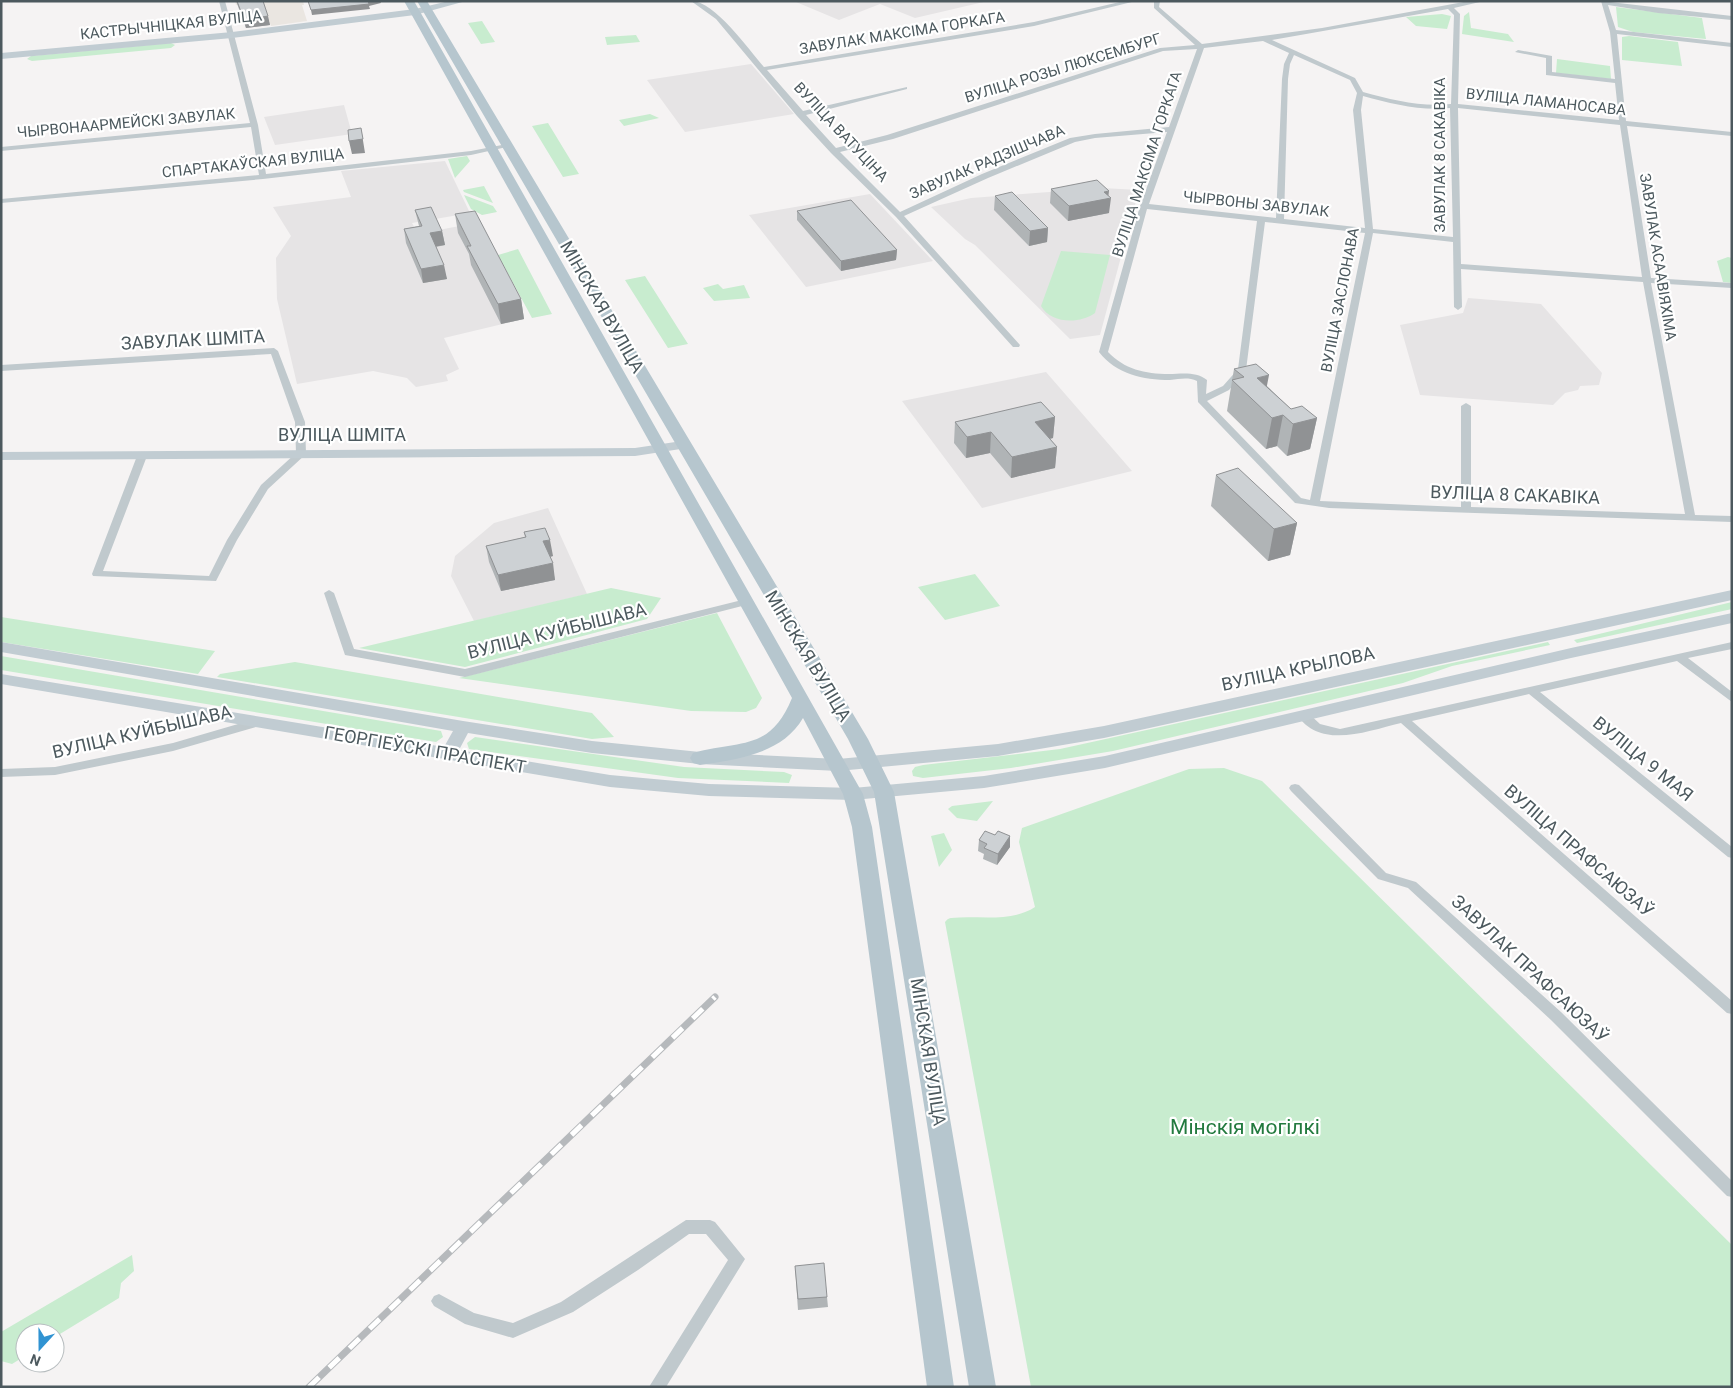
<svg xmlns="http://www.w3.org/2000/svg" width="1733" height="1388" font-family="Roboto,sans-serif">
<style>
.commercial{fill:#eae6e1}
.education{fill:#e6e4e5}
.green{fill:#c8eccf}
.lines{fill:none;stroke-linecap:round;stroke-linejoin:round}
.minor{fill:#c0c9cd;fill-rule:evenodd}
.secondary{fill:#c1ccd2;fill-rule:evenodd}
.primary{fill:#b6c6ce;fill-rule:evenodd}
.rail-casing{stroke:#b6b9bc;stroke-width:7}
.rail{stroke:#fff;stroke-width:5;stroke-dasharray:14;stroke-linecap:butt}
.wall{fill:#b0b4b6}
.shaded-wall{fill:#909294}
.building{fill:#cdd1d4;stroke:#909294}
.labels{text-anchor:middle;stroke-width:4.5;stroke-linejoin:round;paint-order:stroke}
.far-street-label{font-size:15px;fill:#4c595e;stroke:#fff}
.street-label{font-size:18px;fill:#4c595e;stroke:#fff}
.near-park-label{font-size:21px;fill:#237a3f;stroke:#fff}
</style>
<rect width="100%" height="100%" fill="#f5f3f3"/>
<path class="commercial" d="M 235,1 L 303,1 L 304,5 L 302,5 L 307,21 L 271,26 L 262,2 L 236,5 Z"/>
<path class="education" d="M 799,1 L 988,1 L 915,18 L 880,4 L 839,20 L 796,2 Z
M 751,64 L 794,114 L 685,132 L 647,80 Z
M 344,105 L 352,134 L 275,145 L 264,117 Z
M 445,161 L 470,213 L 412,223 L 418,234 L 475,223 L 524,319 L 444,338 L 459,369 L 446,375 L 448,381 L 416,387 L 407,378 L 373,371 L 297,384 L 277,299 L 276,258 L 291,236 L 273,207 L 351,197 L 341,171 Z
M 1102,188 L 1139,190 L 1100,335 L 1070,339 L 975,245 L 965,239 L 931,207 L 971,198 Z
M 870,194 L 933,261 L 806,287 L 749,215 Z
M 1468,298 L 1541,304 L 1602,373 L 1599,385 L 1580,386 L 1578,390 L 1565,393 L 1553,405 L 1420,395 L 1400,325 L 1463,313 Z
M 1046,372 L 1132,471 L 982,508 L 902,401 Z
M 548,508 L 587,594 L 474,621 L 451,576 L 455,556 L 494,523 Z"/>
<path class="green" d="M 1616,7 L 1702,18 L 1706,39 L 1633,32 L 1618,27 Z
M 1469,12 L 1471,28 L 1508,34 L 1514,42 L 1462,34 L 1464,16 Z
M 1442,14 L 1451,16 L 1447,29 L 1416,26 L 1406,17 Z
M 482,21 L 495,42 L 481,44 L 468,23 Z
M 636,35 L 640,42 L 607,45 L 605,37 Z
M 1629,36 L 1678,42 L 1682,66 L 1622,60 L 1622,37 Z
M 171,43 L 175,45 L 171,48 L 32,61 L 27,59 L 31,56 Z
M 1557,59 L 1610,66 L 1611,79 L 1556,73 Z
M 650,114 L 659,118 L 624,126 L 619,120 Z
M 548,123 L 579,174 L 563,177 L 532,126 Z
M 467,156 L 470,161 L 455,178 L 448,159 Z
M 484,186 L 493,203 L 464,192 L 463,190 Z
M 464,195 L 493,206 L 497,212 L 482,215 L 471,209 Z
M 518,249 L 552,314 L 532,318 L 498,255 Z
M 1061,251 L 1110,255 L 1095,313 C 1080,324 1051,324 1041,306 Z
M 1728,257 L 1732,258 L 1732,283 L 1723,282 L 1717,261 Z
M 645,276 L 688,344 L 668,348 L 625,280 Z
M 718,284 L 723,289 L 744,285 L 750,298 L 714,301 L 703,288 Z
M 975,574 L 1000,606 L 945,620 L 918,587 Z
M 611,588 L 661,598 L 647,619 L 465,667 L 359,648 Z
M 1732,602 L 1732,609 L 1577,643 L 1574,640 Z
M 717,613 L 762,698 L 756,708 L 746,712 L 691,711 L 459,678 Z
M 1,617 L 215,651 L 198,674 L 1,642 Z
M 1548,642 L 1550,645 L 1452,666 L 1403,683 L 1113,751 L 1011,768 L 923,778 L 913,776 L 912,771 L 915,767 L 923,765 L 1060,749 Z
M 1,656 L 441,731 L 443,737 L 436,742 L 1,670 Z
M 295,662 L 592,713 L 614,737 L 592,739 L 217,677 L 220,674 Z
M 475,737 L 684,767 L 784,772 L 792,775 L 789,783 L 678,778 L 469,749 L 467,743 Z
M 1224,768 L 1262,781 L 1732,1245 L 1732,1387 L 1031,1387 L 945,922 C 948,919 947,919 951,918 C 978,915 1011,923 1035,907 L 1019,842 L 1022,828 L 1189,769 Z
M 993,801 L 977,821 L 957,818 L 948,809 L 952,806 Z
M 944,833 L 952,850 L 939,867 L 931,836 Z
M 132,1255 L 134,1271 L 121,1283 L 119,1298 L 55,1337 L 55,1333 L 25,1333 L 25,1356 L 12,1364 L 1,1361 L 1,1332 Z"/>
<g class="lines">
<path class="minor" d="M 219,1 L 225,1 L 258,125 L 266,174 L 471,151 L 507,144 L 511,146 L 471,155 L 263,179 L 1,203 L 1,199 L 259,175 L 251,127 L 1,151 L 1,147 L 250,123 Z
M 691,1 C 715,1 748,49 764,67 L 1034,22 L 1124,1 L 1136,1 L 1034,26 L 767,70 L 803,111 L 907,87 L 907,89 L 806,115 L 836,148 L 887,135 L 1160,48 L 1195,45 L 1154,8 L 1154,1 L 1160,1 L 1159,7 L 1202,44 L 1322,28 L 1469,1 L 1484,1 L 1454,8 L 1460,14 L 1458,104 L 1619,120 L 1615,83 L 1546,75 L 1546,58 L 1515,52 L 1518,50 L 1552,56 L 1552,72 L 1615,79 L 1610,32 L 1601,1 L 1732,16 L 1732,20 L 1658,13 L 1608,5 L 1616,30 L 1732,43 L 1732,47 L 1617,34 L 1626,121 L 1732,132 L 1732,136 L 1627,126 L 1651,278 L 1732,283 L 1732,288 L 1651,283 L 1695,515 L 1732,516 L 1732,522 L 1329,508 L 1295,503 L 1198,402 L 1197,381 C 1188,377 1180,379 1170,380 C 1143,380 1116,374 1099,352 L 1140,206 L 1167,132 L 1095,138 L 1075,142 L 988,178 L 904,216 L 1020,345 L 1019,347 L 1013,347 L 896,217 L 831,153 L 797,116 L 716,19 ZM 1448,9 L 1454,15 L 1451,104 C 1420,107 1392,100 1363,92 L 1355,78 L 1272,40 ZM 1263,41 L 1289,53 L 1284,64 L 1282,79 L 1276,218 L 1149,204 L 1204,48 ZM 1197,49 L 1169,127 L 1095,134 L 1070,138 L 982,174 L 900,212 L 840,152 L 893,139 L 1163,51 ZM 1294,55 L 1350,80 L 1357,93 L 1353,110 L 1365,228 L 1284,219 L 1288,79 L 1290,64 ZM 1363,96 C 1392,104 1420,111 1450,108 L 1453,237 L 1373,229 L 1361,110 ZM 1458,108 L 1620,125 L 1642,277 L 1461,264 ZM 1147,209 L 1257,221 L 1238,369 L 1223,386 L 1206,394 L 1207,380 C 1196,371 1181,374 1169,374 C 1145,374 1124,369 1108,352 ZM 1265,222 L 1365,233 L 1310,500 L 1301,498 L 1207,401 L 1229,390 L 1246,370 ZM 1373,233 L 1453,242 L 1454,307 L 1458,310 L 1462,307 L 1461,269 L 1643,282 L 1685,514 L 1471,507 L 1471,406 L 1466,403 L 1461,406 L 1461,507 L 1320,501 Z
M 274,348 L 278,351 L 305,422 L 306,454 L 268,489 L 237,540 L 216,581 L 93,576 L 92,574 L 137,456 L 142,453 L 147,456 L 103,571 L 209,576 L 227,540 L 261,485 L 296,453 L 295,422 L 271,354 L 1,371 L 1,365 Z
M 329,590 L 334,593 L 354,649 L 465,669 L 746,599 L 751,602 L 746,605 L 465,677 L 345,655 L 324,593 Z
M 1732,642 L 1732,649 L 1688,658 L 1732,692 L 1732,702 L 1677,661 L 1540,692 L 1732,847 L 1732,858 L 1728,857 L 1529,694 L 1412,721 L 1732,1001 L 1732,1014 L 1727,1013 L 1401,723 C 1367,731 1321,750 1297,715 L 1303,711 L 1307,712 L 1320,724 L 1340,729 Z
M 259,718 L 265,722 L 263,725 L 173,751 L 55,775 L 1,777 L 1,769 L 55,767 L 173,743 Z
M 1295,784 L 1299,785 L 1386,873 L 1416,882 L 1561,1012 L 1732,1181 L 1732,1197 L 1727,1196 L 1551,1020 L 1408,888 L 1378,879 L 1291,791 L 1289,788 L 1291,785 Z
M 686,1220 L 710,1220 L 715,1222 L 745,1259 L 666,1387 L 649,1387 L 728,1260 L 706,1234 L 689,1234 L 638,1270 L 573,1312 L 513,1338 L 465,1324 L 434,1306 L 431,1301 L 434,1296 L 439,1294 L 474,1313 L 513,1323 L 561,1302 Z"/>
<path class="secondary" d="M 449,1 L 466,1 L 415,15 L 232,38 L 1,59 L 1,53 L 232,32 L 415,9 Z
M 682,441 L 687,442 L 689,445 L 687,448 L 635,456 L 1,460 L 1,452 L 635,448 Z
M 1732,590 L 1732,600 L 1104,738 L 998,756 L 838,771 L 700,764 L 592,753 L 468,733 L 459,750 L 610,775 L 709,784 L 853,788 L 984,776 L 1105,756 L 1571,648 L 1732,613 L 1732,623 L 1571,658 L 1105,768 L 984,788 L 853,800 L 709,796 L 610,787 L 1,684 L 1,674 L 444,747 L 453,731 L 1,652 L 1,642 L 463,721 L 592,741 L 700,752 L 838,759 L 998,744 L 1104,726 Z"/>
<path class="primary" d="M 404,1 L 414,1 L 863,794 L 872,827 L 954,1387 L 927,1387 L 852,827 L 843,794 L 803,718 C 782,754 738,759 700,765 L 693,763 L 690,758 L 693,753 C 740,740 770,752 792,698 Z
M 417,1 L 427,1 L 868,739 L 894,792 L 996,1387 L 969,1387 L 874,792 L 848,739 Z"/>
<g class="rail-casing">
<path id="rail" d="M 309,1387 L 715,997"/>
</g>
<use href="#rail" class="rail"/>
</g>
<path class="wall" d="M 236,1 L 263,1 L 270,25 L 246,28 Z
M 1051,189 L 1108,196 L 1109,213 L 1068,221 L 1050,203 Z
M 995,196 L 1048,228 L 1047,242 L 1029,246 L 994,210 Z
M 415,210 L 442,231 L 445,245 L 436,247 L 447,279 L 423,283 L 406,243 L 404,229 L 419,226 Z
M 797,211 L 897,250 L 896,260 L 841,271 L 797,220 Z
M 455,214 L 521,299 L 524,319 L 501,324 L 471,265 L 469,254 L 458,233 Z
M 1234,369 L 1267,386 L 1291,409 L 1317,418 L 1310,449 L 1287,456 L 1277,446 L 1266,449 L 1227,411 Z
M 1055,417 L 1053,438 L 1050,439 L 1057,447 L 1055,468 L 1011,478 L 990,453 L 966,458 L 954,443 L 955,422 Z
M 1216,475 L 1297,523 L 1290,555 L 1268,561 L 1211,506 Z
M 524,532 L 553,556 L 550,557 L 555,580 L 501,591 L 489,562 L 486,546 L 525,537 Z
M 995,835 L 1010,836 L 1010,847 L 997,865 L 983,859 L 984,854 L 978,851 L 979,840 Z
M 795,1266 L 827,1297 L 828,1307 L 798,1310 Z"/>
<path class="shaded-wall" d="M 368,1 L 380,1 L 381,3 L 369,6 L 370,9 L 312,15 L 311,10 Z
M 268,16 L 270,25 L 246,28 L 244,20 Z
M 361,128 L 365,153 L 352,154 L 349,141 Z
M 1109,191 L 1108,199 L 1111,198 L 1109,213 L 1068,221 L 1069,206 L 1104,192 Z
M 1048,228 L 1047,242 L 1029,246 L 1030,231 Z
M 442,231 L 445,245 L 432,247 L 430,233 Z
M 897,250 L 896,260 L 841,271 L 841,261 Z
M 444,265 L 447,279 L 423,283 L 421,269 Z
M 521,299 L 524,319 L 501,324 L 498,304 Z
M 1269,375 L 1263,406 L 1257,378 Z
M 1283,415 L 1277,446 L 1266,449 L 1272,418 Z
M 1055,417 L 1053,438 L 1034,442 L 1035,422 Z
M 1317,418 L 1310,449 L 1287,456 L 1293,424 Z
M 991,432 L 990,453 L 966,458 L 967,437 Z
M 1057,447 L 1055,468 L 1011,478 L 1012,457 Z
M 1297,523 L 1290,555 L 1268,561 L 1274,529 Z
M 550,540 L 553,556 L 545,558 L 543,541 Z
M 553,563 L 555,580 L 501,591 L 498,575 Z
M 1010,836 L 1010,847 L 997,865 L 998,854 Z"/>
<path class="building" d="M 237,1 L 263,1 L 268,16 L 244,20 Z
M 308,1 L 368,1 L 369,4 L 311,10 Z
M 361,128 L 363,139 L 349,141 L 348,130 Z
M 1097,180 L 1109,191 L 1104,192 L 1111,198 L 1069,206 L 1051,189 Z
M 1012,192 L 1048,228 L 1030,231 L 995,196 Z
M 851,200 L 897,250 L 841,261 L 797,211 Z
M 431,207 L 442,231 L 430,233 L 444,265 L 421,269 L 404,229 L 422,226 L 415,210 Z
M 475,211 L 521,299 L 498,304 L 467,246 L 471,246 L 455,214 Z
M 1256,364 L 1269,375 L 1257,378 L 1291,409 L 1302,406 L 1317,418 L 1293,424 L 1283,415 L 1272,418 L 1232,380 L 1244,377 L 1234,369 Z
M 1041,402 L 1055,417 L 1035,422 L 1057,447 L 1012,457 L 991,432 L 967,437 L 955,422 Z
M 1238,468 L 1297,523 L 1274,529 L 1216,475 Z
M 545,528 L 550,540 L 543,541 L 553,563 L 498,575 L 486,546 L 526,537 L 524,532 Z
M 985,831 L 995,835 L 998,831 L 1010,836 L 998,854 L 984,848 L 987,844 L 979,840 Z
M 824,1263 L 827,1297 L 798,1299 L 795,1266 Z"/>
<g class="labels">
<g class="far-street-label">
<text transform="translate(171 25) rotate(-6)" y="5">КАСТРЫЧНІЦКАЯ ВУЛІЦА</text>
<text transform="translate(902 33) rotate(-9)" y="5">ЗАВУЛАК МАКСІМА ГОРКАГА</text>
<text transform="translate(1063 68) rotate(-17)" y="5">ВУЛІЦА РОЗЫ ЛЮКСЕМБУРГ</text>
<text transform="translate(1546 102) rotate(6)" y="5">ВУЛІЦА ЛАМАНОСАВА</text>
<text transform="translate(126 123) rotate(-5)" y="5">ЧЫРВОНААРМЕЙСКІ ЗАВУЛАК</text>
<text transform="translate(841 132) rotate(47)" y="5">ВУЛІЦА ВАТУЦІНА</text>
<text transform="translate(1440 155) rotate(-90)" y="5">ЗАВУЛАК 8 САКАВІКА</text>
<text transform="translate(987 162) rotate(-23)" y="5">ЗАВУЛАК РАДЗІШЧАВА</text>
<text transform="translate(253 163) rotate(-6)" y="5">СПАРТАКАЎСКАЯ ВУЛІЦА</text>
<text transform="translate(1147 164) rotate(-72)" y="5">ВУЛІЦА МАКСІМА ГОРКАГА</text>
<text transform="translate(1256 204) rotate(6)" y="5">ЧЫРВОНЫ ЗАВУЛАК</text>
<text transform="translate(1658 257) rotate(81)" y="5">ЗАВУЛАК АСААВІЯХІМА</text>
<text transform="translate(1340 300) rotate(-79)" y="5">ВУЛІЦА ЗАСЛОНАВА</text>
</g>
<g class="street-label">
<text transform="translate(602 307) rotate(60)" y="6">МІНСКАЯ ВУЛІЦА</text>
<text transform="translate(193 340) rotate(-3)" y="6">ЗАВУЛАК ШМІТА</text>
<text x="342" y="441">ВУЛІЦА ШМІТА</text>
<text transform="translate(1515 495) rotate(2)" y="6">ВУЛІЦА 8 САКАВІКА</text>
<text transform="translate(557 631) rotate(-14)" y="6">ВУЛІЦА КУЙБЫШАВА</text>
<text transform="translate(808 656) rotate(59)" y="6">МІНСКАЯ ВУЛІЦА</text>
<text transform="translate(1298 669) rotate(-12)" y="6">ВУЛІЦА КРЫЛОВА</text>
<text transform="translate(142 732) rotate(-13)" y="6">ВУЛІЦА КУЙБЫШАВА</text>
<text transform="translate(425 750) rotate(10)" y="6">ГЕОРГІЕЎСКІ ПРАСПЕКТ</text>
<text transform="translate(1643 759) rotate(39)" y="6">ВУЛІЦА 9 МАЯ</text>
<text transform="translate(1579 851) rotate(41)" y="6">ВУЛІЦА ПРАФСАЮЗАЎ</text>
<text transform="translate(1530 969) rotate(43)" y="6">ЗАВУЛАК ПРАФСАЮЗАЎ</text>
<text transform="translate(928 1052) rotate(81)" y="6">МІНСКАЯ ВУЛІЦА</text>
</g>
<g class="near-park-label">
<text x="1245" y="1134">Мінскія могілкі</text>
</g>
</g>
<rect width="1733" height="1388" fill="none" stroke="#4c595e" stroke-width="5"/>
<g transform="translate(40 1348) rotate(201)"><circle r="24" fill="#ffffff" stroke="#b7bdbf"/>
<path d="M0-4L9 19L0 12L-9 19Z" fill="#3093d2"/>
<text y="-8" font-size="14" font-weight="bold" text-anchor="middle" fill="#4c595e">N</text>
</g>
</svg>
